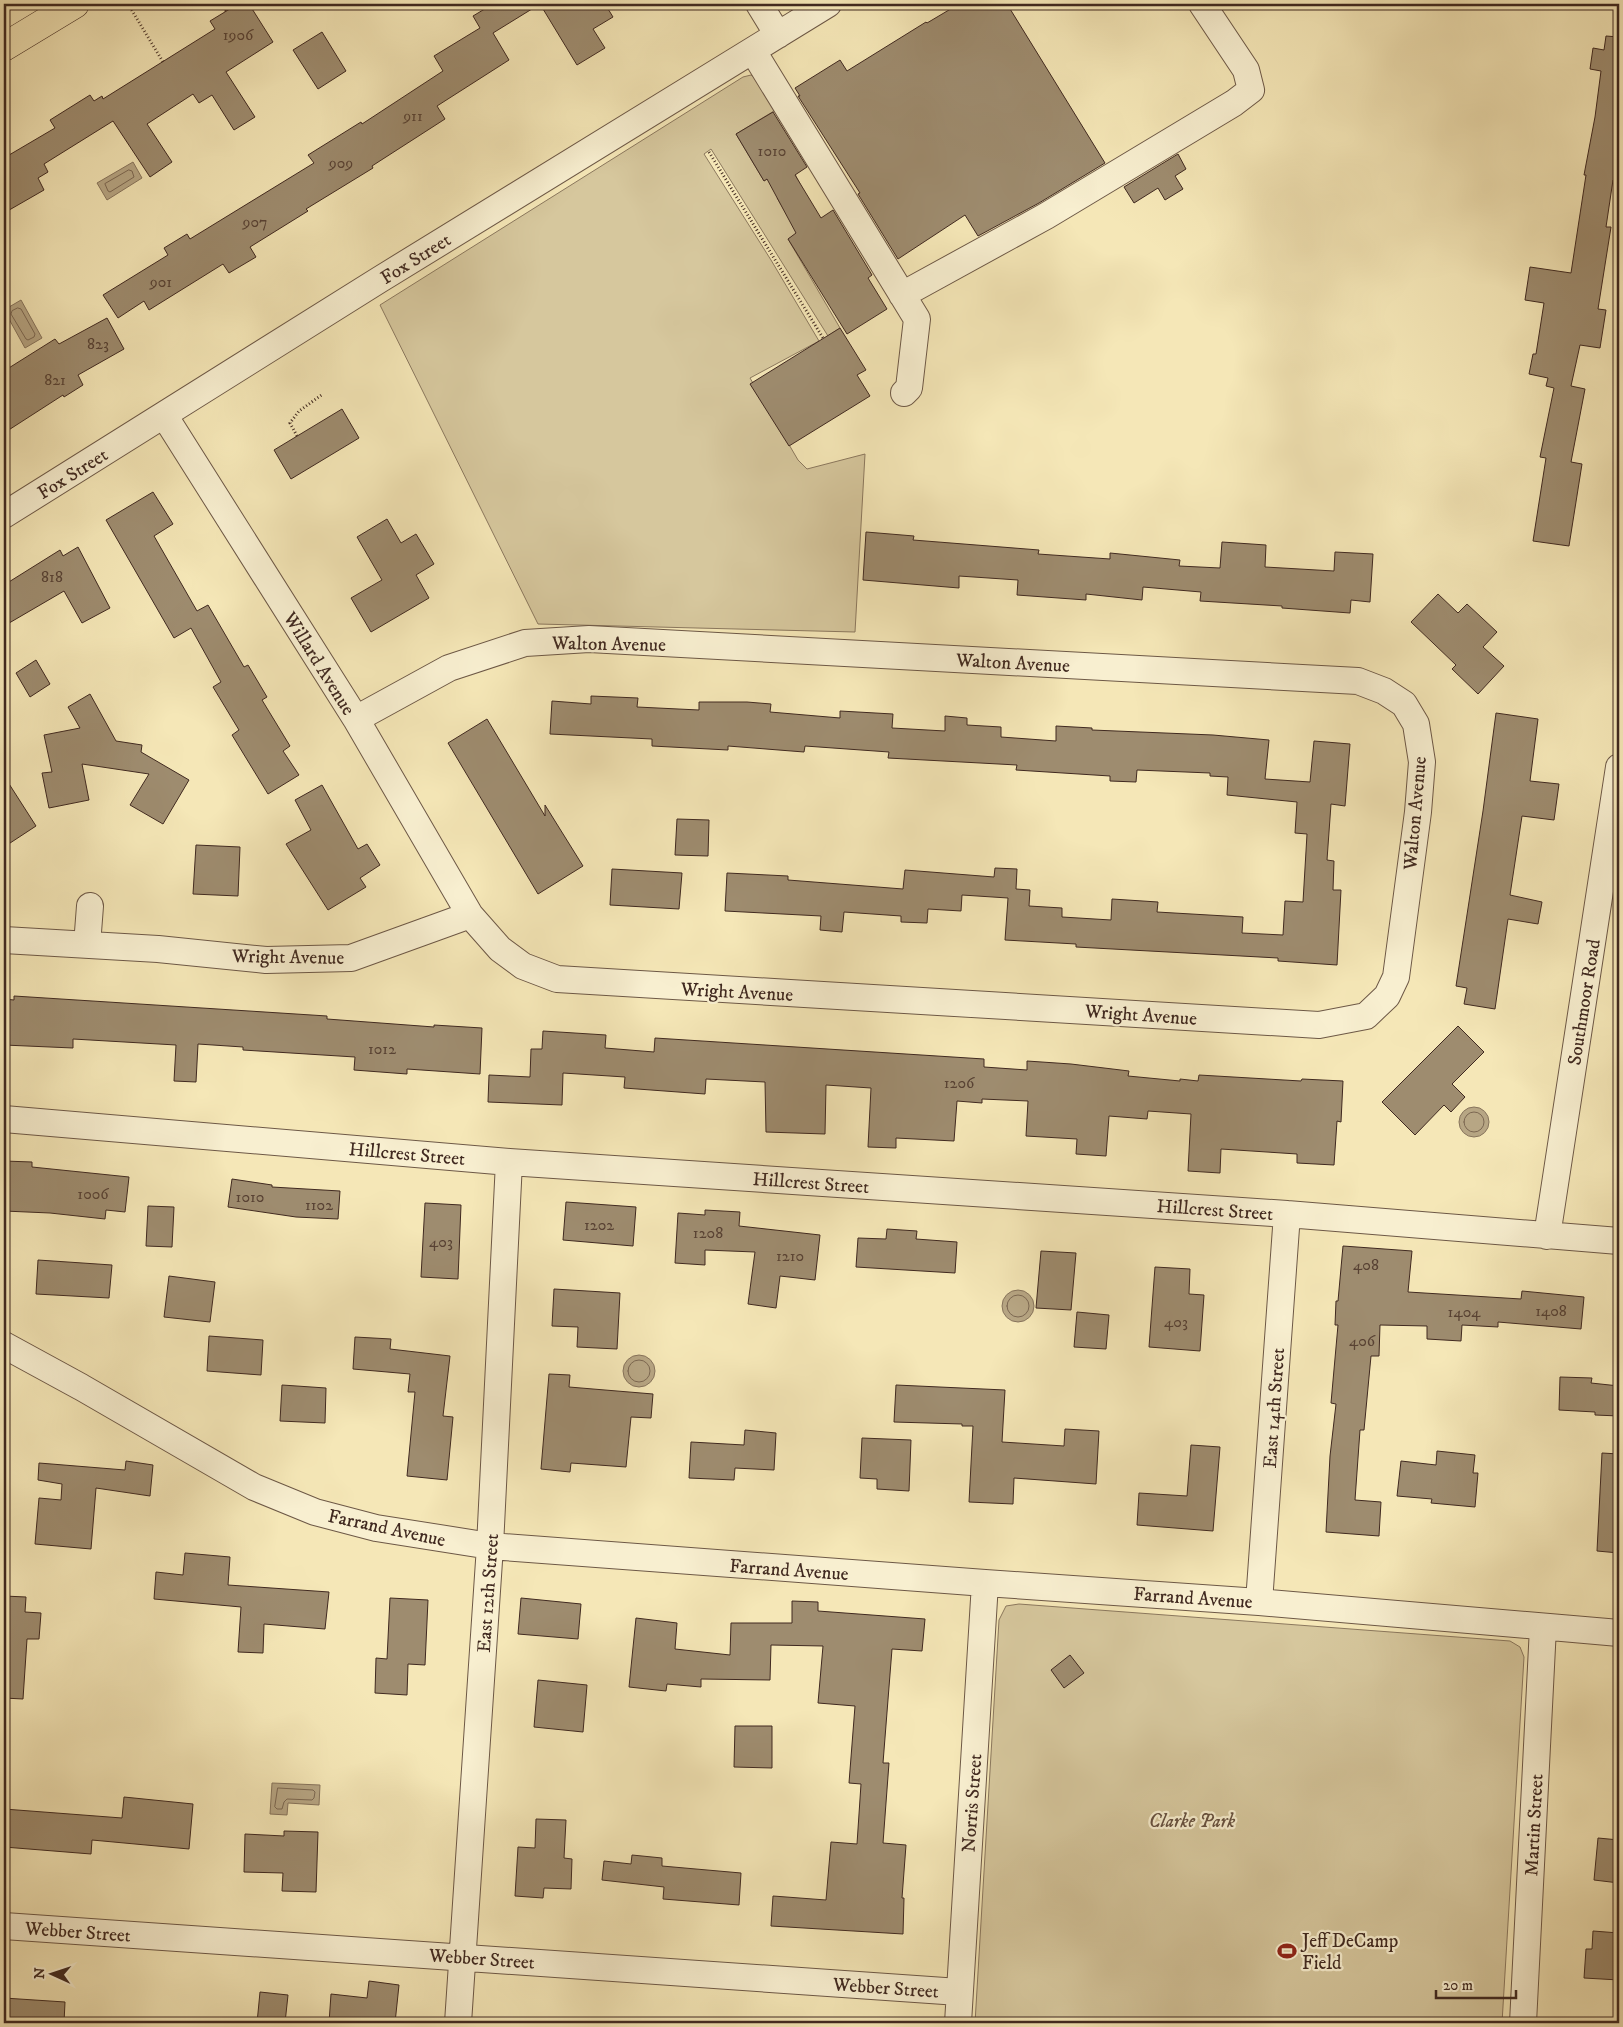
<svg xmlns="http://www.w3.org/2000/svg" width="1623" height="2027" font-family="'IM FELL DW Pica',serif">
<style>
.green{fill:#d6c79d;stroke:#8b785e}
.water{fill:#b7a684;stroke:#87745c}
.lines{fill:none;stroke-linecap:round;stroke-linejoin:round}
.shore{stroke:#7c6852;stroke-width:1}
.building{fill:#9e8c6f;stroke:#402920}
.minor-casing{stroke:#6d5846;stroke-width:28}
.major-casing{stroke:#402920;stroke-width:29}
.path{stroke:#402920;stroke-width:3;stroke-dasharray:1 2.5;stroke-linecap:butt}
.minor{stroke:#f8efd0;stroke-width:26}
.major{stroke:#f5e7b7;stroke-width:28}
.labels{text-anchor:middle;stroke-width:4.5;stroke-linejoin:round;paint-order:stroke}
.number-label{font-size:16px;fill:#584234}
.street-label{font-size:19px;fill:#402920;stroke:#f8efd0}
.park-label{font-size:19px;font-style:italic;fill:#66503f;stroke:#f8efd0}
.poi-label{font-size:19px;fill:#402920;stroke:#f8efd0;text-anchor:start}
</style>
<rect width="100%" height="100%" fill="#f5e7b7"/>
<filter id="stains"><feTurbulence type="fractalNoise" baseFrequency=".004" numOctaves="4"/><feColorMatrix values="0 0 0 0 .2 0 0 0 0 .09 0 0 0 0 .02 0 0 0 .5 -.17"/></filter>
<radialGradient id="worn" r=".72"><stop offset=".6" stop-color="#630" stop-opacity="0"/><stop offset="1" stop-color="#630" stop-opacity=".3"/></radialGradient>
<path class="green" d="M 751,75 C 763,80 774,98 774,111 L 736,134 L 764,181 L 777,173 L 795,174 L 800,184 L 777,198 L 798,233 L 788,239 L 840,328 L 828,336 L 711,149 L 704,154 L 771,260 L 819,341 L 750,378 L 798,460 L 807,469 L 865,454 L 855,632 L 538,624 L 380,305 L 743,77 Z
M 1019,1604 L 1510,1641 L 1520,1647 L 1524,1657 L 1502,2023 L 975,2023 L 999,1620 L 1006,1606 Z"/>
<path class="water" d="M 133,162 L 142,178 L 107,200 L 97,183 Z
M 21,300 L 42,338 L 25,348 L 4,310 Z
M1459 1122a15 15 0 1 1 30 0a15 15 0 1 1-30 0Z
M1002 1306a16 16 0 1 1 32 0a16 16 0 1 1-32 0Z
M623 1371a16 16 0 1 1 32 0a16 16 0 1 1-32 0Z
M 272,1783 L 320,1785 L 319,1805 L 288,1803 L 287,1815 L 270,1814 Z"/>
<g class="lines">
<path class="shore" d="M 129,170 L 132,171 L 134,177 L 110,192 L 108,191 L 105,184 Z
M 18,308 L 21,309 L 35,334 L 34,337 L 28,340 L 26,339 L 11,314 L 12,311 Z
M1464 1122a10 10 0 1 1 20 0a10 10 0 1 1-20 0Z
M1007 1306a11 11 0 1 1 22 0a11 11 0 1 1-22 0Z
M628 1371a11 11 0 1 1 22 0a11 11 0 1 1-22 0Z
M 278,1788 L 313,1790 L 315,1792 L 314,1798 L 312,1800 L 287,1799 L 284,1802 L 282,1809 L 277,1809 L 275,1807 Z"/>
</g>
<path class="building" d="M 238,4 L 249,4 L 273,42 L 226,72 L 255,117 L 234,130 L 212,95 L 199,103 L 193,94 L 147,124 L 172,162 L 150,177 L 113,121 L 44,164 L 48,172 L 38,178 L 44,190 L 4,213 L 4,158 L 55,128 L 50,120 L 90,95 L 94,101 L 102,96 L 103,99 L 215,29 L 210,21 Z
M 493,4 L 605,4 L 613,17 L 593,29 L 605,48 L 577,65 L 540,4 L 493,33 L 509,60 L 437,106 L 445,119 L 372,166 L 373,168 L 306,209 L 308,211 L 250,247 L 256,257 L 229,273 L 223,264 L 149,310 L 144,301 L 118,318 L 103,295 L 168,255 L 164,248 L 187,234 L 190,239 L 314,163 L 308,155 L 361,122 L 362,124 L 443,71 L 434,56 L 480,28 L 473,16 Z
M 959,4 L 1007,4 L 1105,163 L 1039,203 L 978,236 L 965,215 L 898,259 L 858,194 L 860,193 L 798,96 L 800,96 L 795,88 L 840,60 L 847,71 L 926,22 L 927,23 Z
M 322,32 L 346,71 L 318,89 L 293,50 Z
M 1606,36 L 1619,37 L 1619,155 L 1615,180 L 1613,180 L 1606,227 L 1611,227 L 1598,309 L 1606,310 L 1600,348 L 1580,345 L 1571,386 L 1585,389 L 1571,462 L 1582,464 L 1569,546 L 1533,541 L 1546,458 L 1540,457 L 1554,388 L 1546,386 L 1548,378 L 1529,374 L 1533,354 L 1536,354 L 1544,303 L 1525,300 L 1530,267 L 1571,273 L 1586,175 L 1584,175 L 1595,117 L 1601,71 L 1590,69 L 1593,48 L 1604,50 Z
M 773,112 L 807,167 L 795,175 L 821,218 L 833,210 L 872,275 L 868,278 L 887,309 L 847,334 L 788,239 L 796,233 L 767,179 L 764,181 L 736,134 Z
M 1178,154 L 1186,169 L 1175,176 L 1183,189 L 1165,200 L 1158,188 L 1134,203 L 1124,187 Z
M 107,318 L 124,349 L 78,375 L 83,385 L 64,397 L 63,395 L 4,433 L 4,371 L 55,339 L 59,344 Z
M 840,328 L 866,370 L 857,375 L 870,396 L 789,446 L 750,384 Z
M 342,409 L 359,438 L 291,479 L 274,450 Z
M 153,492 L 173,524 L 154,536 L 197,611 L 208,605 L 244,667 L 248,665 L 267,697 L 262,700 L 290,746 L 283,751 L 299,775 L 268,794 L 232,735 L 239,730 L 213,687 L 221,682 L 191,628 L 174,638 L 106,520 Z
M 387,519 L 401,543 L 416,534 L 434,564 L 416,575 L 429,598 L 371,632 L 351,598 L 382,580 L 357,537 Z
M 866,532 L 914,536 L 913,540 L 1039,550 L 1038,554 L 1110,559 L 1110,553 L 1180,560 L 1179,566 L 1220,568 L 1222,542 L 1266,545 L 1265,567 L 1334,571 L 1335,552 L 1373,554 L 1370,602 L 1351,600 L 1350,613 L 1282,608 L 1282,606 L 1200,601 L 1201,592 L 1143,587 L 1142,600 L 1086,594 L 1086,600 L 1017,595 L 1018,580 L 959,576 L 959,588 L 863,580 Z
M 78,547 L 110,608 L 82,623 L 64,591 L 4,626 L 4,585 L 60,550 L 63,556 Z
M 1438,594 L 1458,613 L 1467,604 L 1497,632 L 1483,647 L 1504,666 L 1478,694 L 1452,669 L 1456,665 L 1411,622 Z
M 36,660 L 50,684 L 30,697 L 16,673 Z
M 90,694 L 116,741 L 142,745 L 141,752 L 189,780 L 163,824 L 130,805 L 149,774 L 82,764 L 89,800 L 49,808 L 42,773 L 52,772 L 44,735 L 80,728 L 68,707 Z
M 591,696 L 638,698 L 637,707 L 699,710 L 699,702 L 747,702 L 771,704 L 770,712 L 840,718 L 840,711 L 893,714 L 892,728 L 945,731 L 945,716 L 967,718 L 967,725 L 1001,727 L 1001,737 L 1056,741 L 1056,726 L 1092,728 L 1092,730 L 1213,735 L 1269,740 L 1265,779 L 1310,782 L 1314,741 L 1350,744 L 1345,806 L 1331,804 L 1327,860 L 1334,861 L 1333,890 L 1341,890 L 1337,965 L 1278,961 L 1278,958 L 1076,947 L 1076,944 L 1005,940 L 1008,898 L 962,895 L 961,911 L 928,909 L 927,923 L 901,922 L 901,916 L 844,912 L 842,932 L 820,930 L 821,916 L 725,911 L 727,873 L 788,876 L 788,880 L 903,889 L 905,870 L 994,877 L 995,868 L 1017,869 L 1016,889 L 1030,890 L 1029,906 L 1062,908 L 1062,917 L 1111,920 L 1112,899 L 1158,902 L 1157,912 L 1243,917 L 1242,933 L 1283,935 L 1285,901 L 1303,902 L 1307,834 L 1295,833 L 1297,802 L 1227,795 L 1228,777 L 1210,776 L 1210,773 L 1137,770 L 1136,782 L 1110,781 L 1110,776 L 1016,770 L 1017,765 L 888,758 L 889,752 L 805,746 L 804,752 L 728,746 L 728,750 L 652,746 L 652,739 L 550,734 L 552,701 L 591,704 Z
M 1496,713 L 1538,719 L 1530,781 L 1559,784 L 1554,820 L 1522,816 L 1510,895 L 1542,902 L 1538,924 L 1508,919 L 1495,1009 L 1464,1004 L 1467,988 L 1456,986 L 1483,811 Z
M 487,719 L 545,816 L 545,805 L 583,866 L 538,894 L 448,743 Z
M 4,776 L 36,826 L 4,847 Z
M 322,785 L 358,849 L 367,844 L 380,865 L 360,878 L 366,887 L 328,910 L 286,844 L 311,830 L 295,800 Z
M 677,819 L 709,820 L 708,856 L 675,855 Z
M 196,845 L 240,847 L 238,896 L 193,894 Z
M 612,869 L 682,873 L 679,909 L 610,905 Z
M 14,996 L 327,1016 L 327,1019 L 434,1027 L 434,1025 L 482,1028 L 480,1074 L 407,1069 L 407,1074 L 354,1070 L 355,1057 L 243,1050 L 243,1047 L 198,1044 L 196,1082 L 174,1081 L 176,1045 L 73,1039 L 73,1048 L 4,1045 L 4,999 L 14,1000 Z
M 1458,1026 L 1484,1052 L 1452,1084 L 1465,1097 L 1451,1112 L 1444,1105 L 1415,1135 L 1382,1102 Z
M 543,1031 L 606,1035 L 605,1048 L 654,1052 L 655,1038 L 984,1059 L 984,1067 L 1027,1070 L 1027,1061 L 1071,1064 L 1129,1071 L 1128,1076 L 1180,1081 L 1180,1079 L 1198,1081 L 1199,1075 L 1301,1081 L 1302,1079 L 1343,1081 L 1341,1122 L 1337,1121 L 1334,1165 L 1297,1163 L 1297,1154 L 1221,1149 L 1220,1173 L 1188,1171 L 1191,1114 L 1148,1111 L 1147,1119 L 1109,1116 L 1106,1156 L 1076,1154 L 1077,1139 L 1026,1136 L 1028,1101 L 982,1099 L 982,1103 L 957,1101 L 954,1141 L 896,1138 L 896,1148 L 868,1147 L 871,1088 L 826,1085 L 825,1134 L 766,1132 L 765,1082 L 706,1079 L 705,1094 L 624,1088 L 625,1077 L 563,1073 L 562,1105 L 488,1102 L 489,1075 L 530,1077 L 531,1049 L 542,1049 Z
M 4,1161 L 32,1162 L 32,1167 L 129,1177 L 125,1212 L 106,1210 L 105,1219 L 50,1213 L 4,1211 Z
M 232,1179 L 272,1185 L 272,1187 L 340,1191 L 338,1219 L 296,1217 L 228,1207 Z
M 566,1202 L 636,1207 L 633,1246 L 563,1240 Z
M 425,1203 L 461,1205 L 458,1279 L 421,1277 Z
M 148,1206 L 174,1207 L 172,1247 L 146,1246 Z
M 705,1210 L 740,1212 L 739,1226 L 820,1235 L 815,1280 L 780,1276 L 776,1308 L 748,1304 L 755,1252 L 705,1250 L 705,1265 L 675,1263 L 678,1213 L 705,1215 Z
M 887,1229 L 917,1231 L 916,1239 L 957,1242 L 955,1273 L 856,1267 L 858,1238 L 886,1239 Z
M 1343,1246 L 1412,1251 L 1408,1292 L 1521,1299 L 1522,1291 L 1584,1297 L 1581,1329 L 1498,1322 L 1498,1327 L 1462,1325 L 1461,1341 L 1427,1339 L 1427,1326 L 1380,1325 L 1379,1356 L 1371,1356 L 1364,1430 L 1360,1430 L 1355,1500 L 1381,1502 L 1379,1536 L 1326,1532 L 1330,1456 L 1336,1404 L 1331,1403 L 1338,1325 L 1335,1325 L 1336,1301 L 1338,1301 Z
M 1041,1251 L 1076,1253 L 1071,1310 L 1036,1308 Z
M 38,1260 L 112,1265 L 109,1298 L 36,1294 Z
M 1155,1267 L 1190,1269 L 1189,1294 L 1204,1295 L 1200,1351 L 1149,1347 Z
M 169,1276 L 215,1282 L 210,1322 L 164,1317 Z
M 554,1289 L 620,1293 L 617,1349 L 577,1347 L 578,1327 L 552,1326 Z
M 1077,1312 L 1109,1315 L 1106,1349 L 1074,1347 Z
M 209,1336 L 263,1340 L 261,1375 L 207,1371 Z
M 355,1337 L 391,1339 L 390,1349 L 450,1356 L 443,1416 L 453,1417 L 447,1480 L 407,1476 L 415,1392 L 408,1392 L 410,1374 L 353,1369 Z
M 549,1374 L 570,1375 L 569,1387 L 653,1394 L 651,1418 L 631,1417 L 626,1467 L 571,1463 L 570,1472 L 541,1469 Z
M 1560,1377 L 1592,1378 L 1591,1383 L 1619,1386 L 1619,1416 L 1595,1415 L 1595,1412 L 1559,1410 Z
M 282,1385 L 326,1388 L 325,1423 L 280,1421 Z
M 896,1385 L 1005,1390 L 1002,1442 L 1064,1446 L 1065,1429 L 1099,1431 L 1096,1484 L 1014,1478 L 1013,1504 L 969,1502 L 973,1426 L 962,1426 L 962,1424 L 894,1422 Z
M 745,1430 L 776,1433 L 774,1470 L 735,1468 L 734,1480 L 689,1478 L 691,1442 L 744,1445 Z
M 862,1438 L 911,1440 L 909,1491 L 877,1489 L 877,1479 L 860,1478 Z
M 1191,1445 L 1220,1447 L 1213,1531 L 1137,1525 L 1139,1493 L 1187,1496 Z
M 1437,1451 L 1475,1455 L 1473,1473 L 1478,1473 L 1475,1507 L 1431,1503 L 1432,1499 L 1397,1496 L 1401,1461 L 1436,1465 Z
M 1602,1453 L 1619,1454 L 1619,1553 L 1597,1551 Z
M 126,1461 L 153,1465 L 150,1496 L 96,1488 L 91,1549 L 35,1544 L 39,1498 L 61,1500 L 62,1484 L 38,1480 L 39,1463 L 125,1470 Z
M 185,1553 L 230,1557 L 228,1585 L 329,1592 L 325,1629 L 264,1624 L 263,1653 L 238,1652 L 241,1607 L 154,1599 L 156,1572 L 183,1575 Z
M 4,1596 L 26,1597 L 25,1612 L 41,1613 L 39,1639 L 27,1639 L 23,1699 L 4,1698 Z
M 390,1598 L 428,1600 L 425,1665 L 408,1664 L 407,1695 L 375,1693 L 376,1658 L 387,1659 Z
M 521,1598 L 581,1604 L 578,1639 L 518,1634 Z
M 792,1601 L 818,1602 L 818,1611 L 925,1619 L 922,1651 L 892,1649 L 883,1763 L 889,1763 L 883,1843 L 906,1845 L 902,1898 L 904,1898 L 903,1934 L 771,1926 L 773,1896 L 826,1900 L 831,1842 L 857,1844 L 861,1784 L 849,1783 L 855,1706 L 818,1703 L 823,1646 L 771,1645 L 770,1680 L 701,1679 L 701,1687 L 667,1684 L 666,1691 L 629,1687 L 636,1618 L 677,1623 L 675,1649 L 730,1655 L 731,1623 L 792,1623 Z
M 1070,1655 L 1084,1673 L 1064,1688 L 1051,1670 Z
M 538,1680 L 587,1685 L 583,1732 L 534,1727 Z
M 735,1726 L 772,1726 L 772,1768 L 734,1767 Z
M 124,1797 L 193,1804 L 189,1849 L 92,1840 L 91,1854 L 4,1847 L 4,1809 L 122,1818 Z
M 536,1819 L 566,1820 L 564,1858 L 572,1859 L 571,1889 L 544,1888 L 543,1898 L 515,1896 L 518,1847 L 535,1848 Z
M 284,1831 L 318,1832 L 316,1892 L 282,1891 L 283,1873 L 244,1872 L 245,1834 L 284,1836 Z
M 1598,1838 L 1619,1840 L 1619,1883 L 1594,1880 Z
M 632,1855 L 662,1858 L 662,1866 L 741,1873 L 739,1905 L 663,1899 L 664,1887 L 602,1880 L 604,1861 L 631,1864 Z
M 1593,1931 L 1619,1933 L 1619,1980 L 1584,1978 L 1586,1949 L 1592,1949 Z
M 369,1981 L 399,1985 L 395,2023 L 329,2023 L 331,1994 L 367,1998 Z
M 260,1992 L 288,1995 L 285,2023 L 257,2023 Z
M 4,1998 L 65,2002 L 64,2023 L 18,2023 L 19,2021 L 4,2020 Z"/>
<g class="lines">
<g class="minor-casing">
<path id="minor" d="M 759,4 L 778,35
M 753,51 L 917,319 L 909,388 L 904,393
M 902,295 L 1046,216 L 1234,103 L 1251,90 L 1246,70 L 1202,4
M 164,415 L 356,719 L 470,915
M 4,515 L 379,280 L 828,4
M 4,940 L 158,949 L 266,960 L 351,958 L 470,915 L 500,949 L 523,966 L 557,979 L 1319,1025 L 1366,1016 L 1387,996 L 1396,977 L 1418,812 L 1422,762 L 1416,724 L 1404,704 L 1384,691 L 1358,681 L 589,639 L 525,643 L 449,668 L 356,719
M 87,945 L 90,906
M 4,1119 L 509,1162 L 1287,1214 L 1619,1241
M 1547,1236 L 1619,767
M 4,1345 L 81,1387 L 254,1487 L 315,1512 L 376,1528 L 490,1546 L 985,1583 L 1259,1602 L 1619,1633
M 1259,1602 L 1287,1214
M 4,1926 L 959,1992
M 458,2023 L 490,1546 L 509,1162
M 958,2023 L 985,1583
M 1523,2023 L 1543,1627"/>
</g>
<g class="major-casing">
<path id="major" d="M 4,47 L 75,4"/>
</g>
<path class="path" d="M 128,4 L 163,62
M 222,4 L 226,11
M 709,152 L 823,338
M 297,436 L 290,423 L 299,411 L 323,394"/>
<use href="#minor" class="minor"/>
<use href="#major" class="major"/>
</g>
<defs>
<g id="stadium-bare" transform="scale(1.5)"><path d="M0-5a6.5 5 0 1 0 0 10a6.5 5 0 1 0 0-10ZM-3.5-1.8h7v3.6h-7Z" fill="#8f2418" stroke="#f8efd0" stroke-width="2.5" paint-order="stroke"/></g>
</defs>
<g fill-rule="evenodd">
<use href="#stadium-bare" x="1287" y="1951"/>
</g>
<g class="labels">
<g class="number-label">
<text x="238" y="40">1906</text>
<text x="413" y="121">911</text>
<text x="772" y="156">1010</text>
<text x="341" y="168">909</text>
<text x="255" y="227">907</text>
<text x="161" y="287">901</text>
<text x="98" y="349">823</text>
<text x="55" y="385">821</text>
<text x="52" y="582">818</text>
<text x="382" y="1054">1012</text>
<text x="959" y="1088">1206</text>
<text x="93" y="1199">1006</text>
<text x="250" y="1202">1010</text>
<text x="319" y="1210">1102</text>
<text x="599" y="1230">1202</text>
<text x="708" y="1238">1208</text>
<text x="441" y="1247">403</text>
<text x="790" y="1261">1210</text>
<text x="1366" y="1270">408</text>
<text x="1551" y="1316">1408</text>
<text x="1464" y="1317">1404</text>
<text x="1176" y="1327">403</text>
<text x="1362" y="1346">406</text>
</g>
<g class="street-label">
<text transform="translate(415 258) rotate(-32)" y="7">Fox Street</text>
<text transform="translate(72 473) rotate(-32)" y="7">Fox Street</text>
<text transform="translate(609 643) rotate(1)" y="7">Walton Avenue</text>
<text transform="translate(1013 662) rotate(3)" y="7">Walton Avenue</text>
<text transform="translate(320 663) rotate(58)" y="7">Willard Avenue</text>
<text transform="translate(1414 813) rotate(-85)" y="7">Walton Avenue</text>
<text transform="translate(288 956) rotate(1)" y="7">Wright Avenue</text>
<text transform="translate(737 991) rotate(3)" y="7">Wright Avenue</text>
<text transform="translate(1583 1002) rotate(-81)" y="7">Southmoor Road</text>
<text transform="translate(1141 1014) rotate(4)" y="7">Wright Avenue</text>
<text transform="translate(407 1153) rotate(5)" y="7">Hillcrest Street</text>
<text transform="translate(811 1182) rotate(4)" y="7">Hillcrest Street</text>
<text transform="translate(1215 1209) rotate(4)" y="7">Hillcrest Street</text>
<text transform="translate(1273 1408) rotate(-86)" y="7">East 14th Street</text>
<text transform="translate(387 1527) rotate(12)" y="7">Farrand Avenue</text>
<text transform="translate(789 1569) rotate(4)" y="7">Farrand Avenue</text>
<text transform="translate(487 1593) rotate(-86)" y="7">East 12th Street</text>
<text transform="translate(1193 1597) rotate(4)" y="7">Farrand Avenue</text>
<text transform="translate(971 1803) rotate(-86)" y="7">Norris Street</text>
<text transform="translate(1533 1825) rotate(-87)" y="7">Martin Street</text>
<text transform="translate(78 1931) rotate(4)" y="7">Webber Street</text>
<text transform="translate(482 1958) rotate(4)" y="7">Webber Street</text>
<text transform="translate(886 1987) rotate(4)" y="7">Webber Street</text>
</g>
<g class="park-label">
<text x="1192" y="1827">Clarke Park</text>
</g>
<g class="poi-label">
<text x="1302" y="1947">Jeff DeCamp<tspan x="1302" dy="22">Field</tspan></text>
</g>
</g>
<rect width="1623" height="2027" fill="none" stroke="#f5e7b7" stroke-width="20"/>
<rect x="5" y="5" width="1613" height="2017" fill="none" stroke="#402920" stroke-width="2.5"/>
<rect x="10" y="10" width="1603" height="2007" fill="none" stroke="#402920"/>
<g transform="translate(52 1974) rotate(273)" stroke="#f8efd0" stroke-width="4" paint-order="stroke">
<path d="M0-4L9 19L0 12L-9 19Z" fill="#402920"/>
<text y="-8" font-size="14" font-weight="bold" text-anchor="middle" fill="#402920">N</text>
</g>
<path d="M1436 1990v8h80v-8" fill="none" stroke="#402920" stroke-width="2.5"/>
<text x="1443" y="1990" font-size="15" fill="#402920" stroke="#f8efd0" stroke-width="4" paint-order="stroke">20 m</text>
<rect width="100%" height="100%" filter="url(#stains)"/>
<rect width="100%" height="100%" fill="url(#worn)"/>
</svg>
